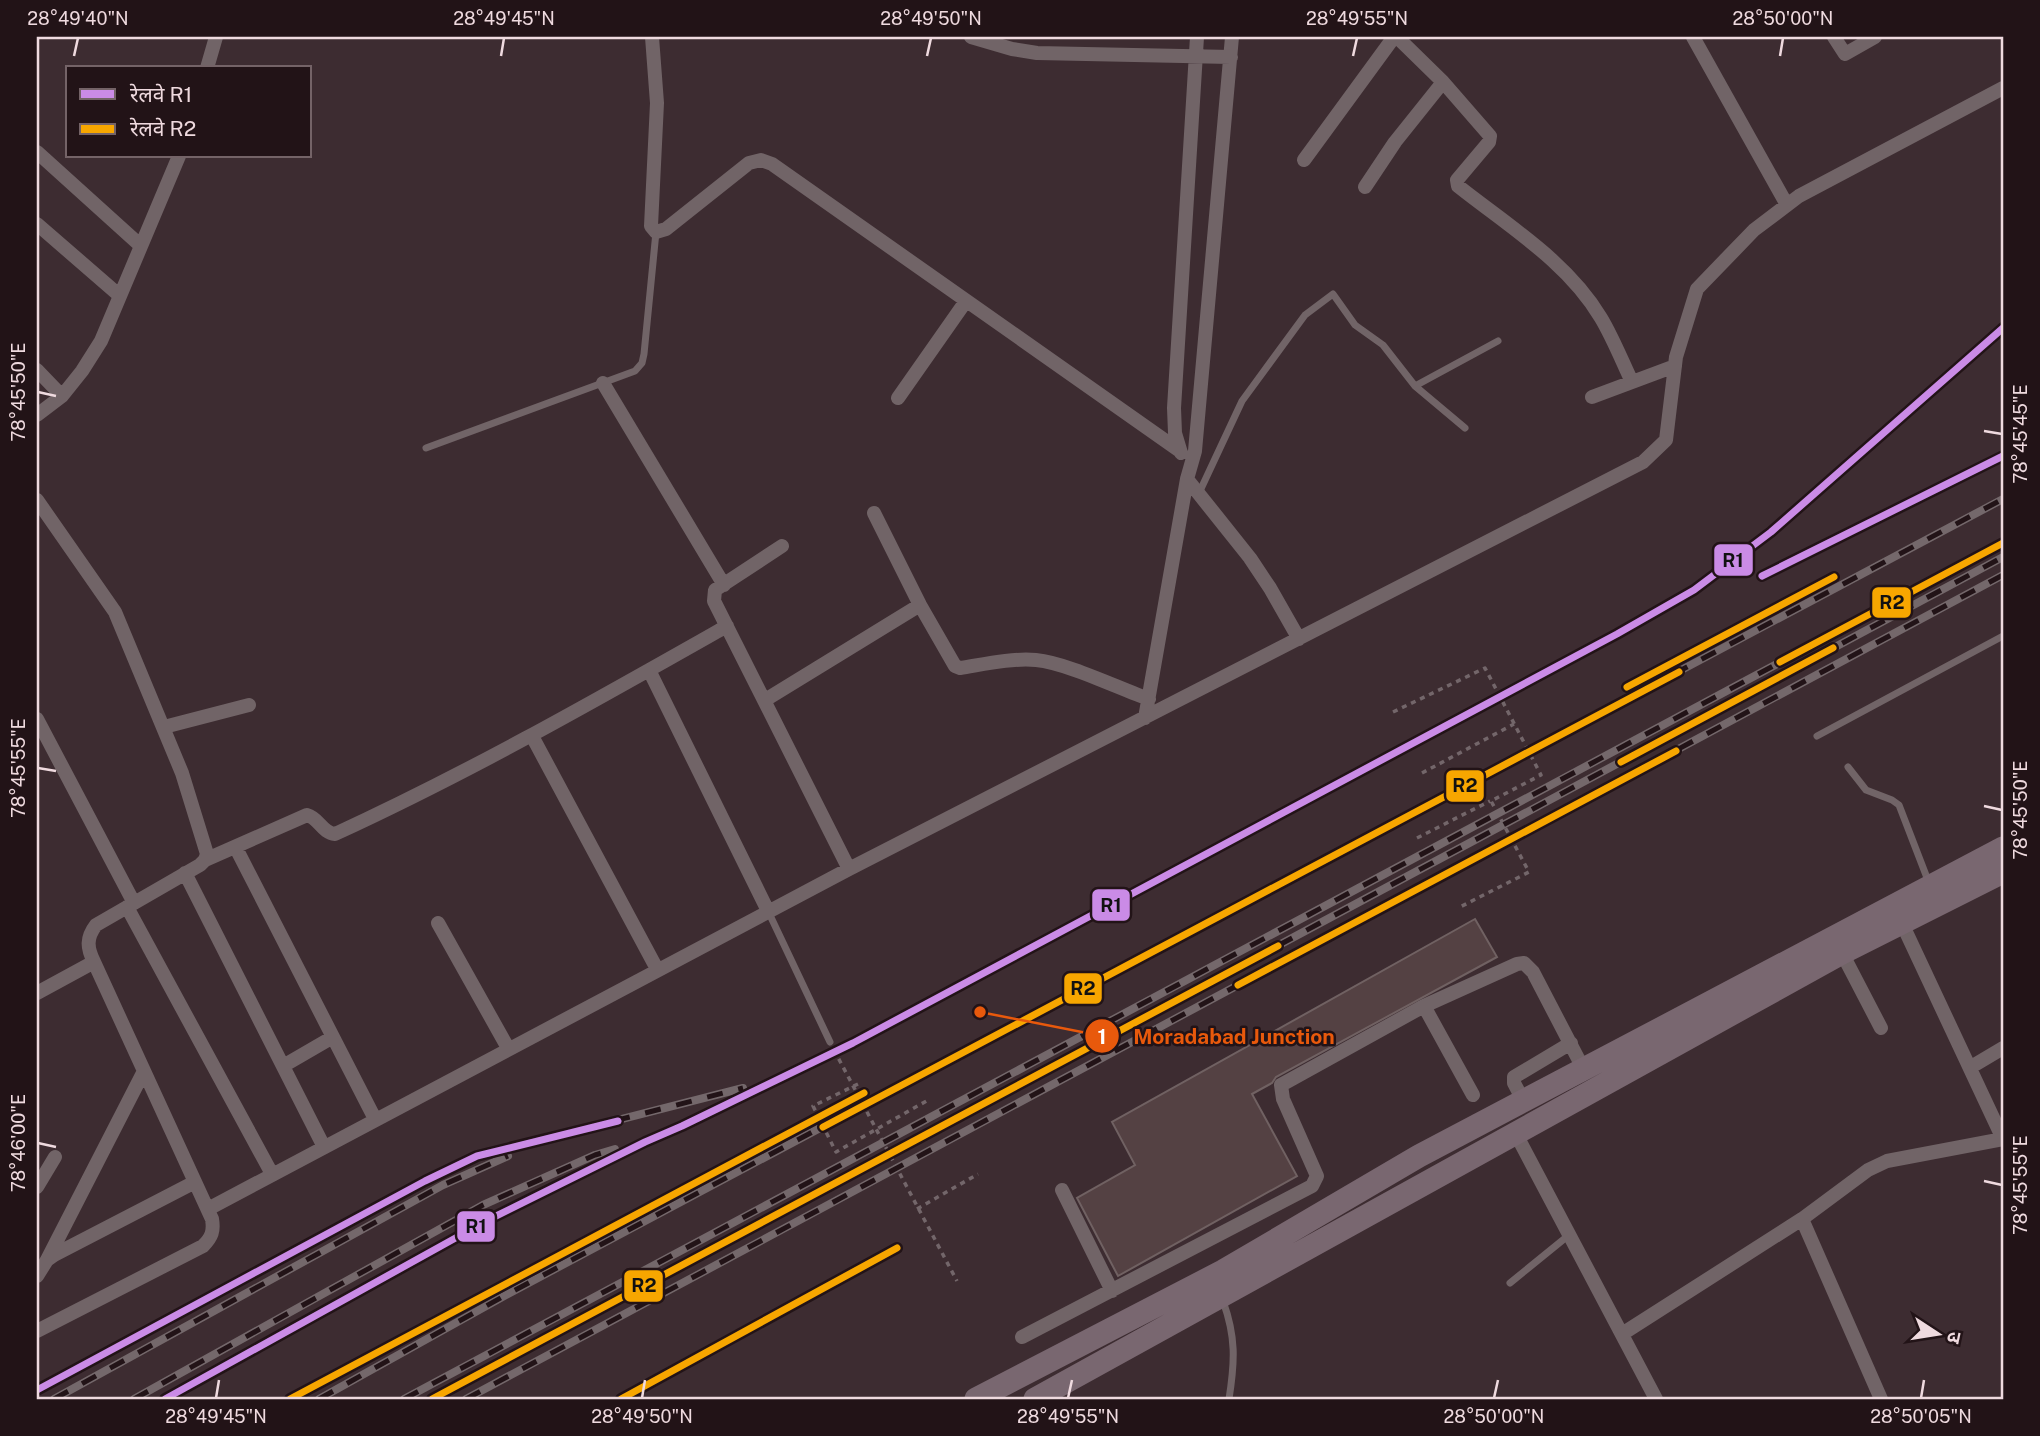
<svg xmlns="http://www.w3.org/2000/svg" width="2040" height="1436" font-family="'Public Sans','Noto Sans Devanagari',sans-serif">
<style>
.building{fill:#544143;stroke:#706162;stroke-width:2}
.lines{fill:none;stroke-linecap:round;stroke-linejoin:round}
.path{stroke:#73666a;stroke-width:3.5;stroke-dasharray:5 5;stroke-linecap:butt}
.lane{stroke:#716467;stroke-width:7}
.street{stroke:#716467;stroke-width:14}
.primary{stroke:#796770;stroke-width:23}
.rail-casing{stroke:#74686b;stroke-width:8}
.rail{stroke:#221317;stroke-width:5;stroke-dasharray:16;stroke-linecap:butt}
.rail-1-casing{stroke:#221317;stroke-width:12}
.rail-2-casing{stroke:#221317;stroke-width:12}
.rail-1{stroke:#ca8be6;stroke-width:7}
.rail-2{stroke:#f7a600;stroke-width:7}
.ticks{fill:none;stroke:#efdadf;stroke-width:2.5}
.leader{fill:none;stroke:#e8590c;stroke-width:2.5}
.callout-dot{fill:#e8590c;stroke:#221317;stroke-width:2.5}
.mark-label{font-size:21px;text-anchor:middle;font-weight:bold;fill:#fff}
.callout-label{font-size:21px;text-anchor:middle;font-weight:bold;fill:#e8590c;stroke:#221317;stroke-width:5;stroke-linejoin:round;paint-order:stroke}
.line-badge{stroke:#221317;stroke-width:2.5}
.pale-badge-label{font-size:19px;text-anchor:middle;font-weight:bold;fill:#111}
.neatline{fill:none;stroke:#efdadf;stroke-width:2.5}
.ticks-label{font-size:18px;text-anchor:middle;fill:#efdadf}
</style>
<rect width="100%" height="100%" fill="#3d2c31"/>
<path class="building" d="M 1475,919 L 1497,957 L 1276,1077 L 1272,1083 L 1252,1094 L 1297,1176 L 1118,1276 L 1077,1198 L 1135,1165 L 1112,1122 Z"/>
<g class="lines">
<path class="path" d="M 1393,712 L 1485,668 L 1541,775 L 1491,801 L 1529,872 L 1460,907
M 1422,773 L 1514,724
M 1417,838 L 1490,801
M 834,1050 L 957,1281
M 858,1084 L 813,1106 L 836,1152 L 930,1099
M 917,1209 L 978,1174"/>
<path class="lane" d="M 1415,386 L 1498,341
M 426,448 L 635,371 L 642,363 L 644,354 L 656,232
M 1199,493 L 1242,401 L 1305,315 L 1333,294 L 1355,325 L 1383,345 L 1415,386 L 1465,428
M 1817,736 L 2003,636
M 1848,767 L 1866,790 L 1892,800 L 1899,805 L 1929,883
M 768,911 L 830,1042
M 1510,1283 L 1569,1235
M 1223,1301 C 1236,1337 1235,1361 1229,1399"/>
<path class="street" d="M 652,37 L 657,103 L 651,226 L 656,232 L 666,229 L 749,163 L 761,160 L 772,164 L 1180,451
M 971,37 L 1012,49 L 1037,53 L 1231,57
M 1397,37 L 1443,82 L 1490,136 L 1489,142 L 1457,180 L 1458,186 C 1507,225 1568,262 1601,318 C 1613,338 1622,361 1632,382
M 1693,37 L 1787,205
M 1834,37 L 1845,54 L 1875,37
M 207,68 L 216,37
M 37,152 L 141,246
M 1304,160 L 1394,37
M 1365,187 L 1395,142 L 1443,82
M 37,224 L 120,296
M 37,370 L 62,396
M 603,383 L 724,585
M 1592,397 L 1675,366
M 898,398 L 966,301
M 37,415 L 62,396 L 82,371 L 101,341 L 179,156
M 1181,453 L 1175,433 L 1174,408 L 1197,37
M 1187,479 L 1250,558 L 1270,588 L 1299,639
M 37,500 L 115,612 L 182,773 L 207,854 L 205,860 L 200,865 L 96,925 C 86,938 87,948 94,962 L 212,1219 C 214,1231 212,1237 203,1246 L 37,1331
M 874,513 L 920,605 L 955,666 L 960,668 C 985,664 1011,658 1036,660 C 1067,663 1118,688 1149,699
M 782,546 L 715,590 L 714,601 L 849,869
M 649,670 L 768,911
M 765,700 L 920,605
M 1145,718 L 1187,479 L 1195,451 L 1232,37
M 37,719 L 134,903
M 164,727 L 249,705
M 532,736 L 657,969
M 236,848 L 375,1119
M 205,860 L 307,815 C 319,818 322,833 335,834 C 470,772 598,699 727,626
M 185,873 L 324,1147
M 127,907 L 272,1174
M 1899,917 L 2003,1139
M 438,923 L 508,1048
M 1842,953 L 1881,1028
M 37,993 L 94,962
M 283,1066 L 333,1037
M 1971,1067 L 2003,1048
M 1473,1095 L 1424,1006 L 1517,964 L 1524,963 L 1533,972 L 1584,1070
M 1524,1102 L 1514,1083 L 1514,1077 L 1571,1043
M 1516,1134 L 1656,1399
M 37,1187 L 55,1157
M 1062,1190 L 1112,1291
M 208,1209 L 849,869 L 1643,462 L 1666,440 L 1676,357 L 1697,289 L 1754,230 L 1799,196 L 2003,88
M 1802,1219 L 1881,1399
M 47,1260 L 144,1071
M 37,1276 L 47,1260 L 54,1255 L 195,1182
M 1622,1334 L 1802,1219 L 1868,1170 L 1887,1161 L 2003,1139
M 1022,1337 L 1312,1186 L 1317,1176 L 1283,1099 L 1281,1085 L 1424,1006"/>
<path class="primary" d="M 976,1399 L 1223,1271 L 1419,1156 L 2003,848
M 1035,1399 L 1842,953 L 2003,872"/>
<g class="rail-casing">
<path id="rail" d="M 37,1390 L 425,1181 L 477,1156 L 743,1088
M 54,1399 L 443,1185 L 508,1156
M 134,1399 L 483,1205 L 595,1155 L 615,1149
M 165,1399 L 488,1220 L 645,1142 L 682,1126 L 853,1043 L 1617,634 L 1694,590 L 1771,532 L 2003,328
M 319,1399 L 506,1295 L 2003,499
M 404,1399 L 2003,543
M 432,1399 L 2003,557
M 466,1399 L 2003,575
M 621,1399 L 897,1248"/>
</g>
<use href="#rail" class="rail"/>
<g class="rail-1-casing">
<path id="rail-1" d="M 1762,576 L 2003,456
M 37,1390 L 425,1181 L 477,1156 L 618,1121
M 165,1399 L 488,1220 L 645,1142 L 682,1126 L 853,1043 L 1617,634 L 1694,590 L 1771,532 L 2003,328"/>
</g>
<g class="rail-2-casing">
<path id="rail-2" d="M 1780,662 L 2003,543
M 1627,687 L 1834,577
M 1621,762 L 1833,648
M 1238,985 L 1676,751
M 823,1127 L 1679,672
M 290,1399 L 864,1093
M 432,1399 L 1278,946
M 621,1399 L 897,1248"/>
</g>
<use href="#rail-1" class="rail-1"/>
<use href="#rail-2" class="rail-2"/>
</g>
<path class="ticks" d="M 74,56 L 78,38M 501,56 L 504,38M 927,56 L 931,38M 1353,56 L 1357,38M 1780,56 L 1783,38M 38,392 L 56,396M 1984,431 L 2002,434M 38,768 L 56,771M 1984,806 L 2002,810M 38,1143 L 56,1147M 1984,1181 L 2002,1185M 216,1398 L 219,1380M 642,1398 L 645,1380M 1068,1398 L 1072,1380M 1494,1398 L 1498,1380M 1921,1398 L 1924,1380"/>
<path class="leader" d="M980 1012L1102 1036"/>
<g class="callout-dot">
<circle cx="980" cy="1012" r="7"/>
<circle cx="1102" cy="1036" r="18"/>
</g>
<g class="mark-label">
<text x="1102" y="1044">1</text>
</g>
<g class="callout-label">
<text x="1234" y="1044">Moradabad Junction</text>
</g>
<g class="line-badge">
<rect x="1713" y="543" width="41" height="34" rx="7" fill="#ca8be6"/>
<rect x="1871" y="586" width="41" height="33" rx="7" fill="#f7a600"/>
<rect x="1445" y="769" width="40" height="34" rx="7" fill="#f7a600"/>
<rect x="1091" y="888" width="40" height="34" rx="7" fill="#ca8be6"/>
<rect x="1063" y="972" width="40" height="33" rx="7" fill="#f7a600"/>
<rect x="456" y="1210" width="40" height="33" rx="7" fill="#ca8be6"/>
<rect x="623" y="1269" width="41" height="34" rx="7" fill="#f7a600"/>
</g>
<g class="pale-badge-label">
<text x="1733" y="567">R1</text>
<text x="1892" y="609">R2</text>
<text x="1465" y="792">R2</text>
<text x="1111" y="912">R1</text>
<text x="1083" y="995">R2</text>
<text x="476" y="1233">R1</text>
<text x="644" y="1292">R2</text>
</g>
<rect width="2040" height="1436" fill="none" stroke="#221317" stroke-width="77"/>
<rect x="66" y="66" width="245" height="91" fill="#221317" stroke="#746367" stroke-width="2"/>
<rect x="80" y="89" width="35" height="10" fill="#ca8be6" stroke="#746367" stroke-width="2"/>
<text x="130" y="102" font-size="21" fill="#efdadf">रेलवे R1</text>
<rect x="80" y="124" width="35" height="10" fill="#f7a600" stroke="#746367" stroke-width="2"/>
<text x="130" y="136" font-size="21" fill="#efdadf">रेलवे R2</text>
<g transform="translate(1938 1334) rotate(102)" stroke="#221317" stroke-width="5" paint-order="stroke">
<path d="M0-5L12 26L0 18L-12 26Z" fill="#efdadf"/>
<text y="-10" font-size="19" font-weight="bold" text-anchor="middle" fill="#efdadf">उ</text>
</g>
<rect x="38" y="38" width="1964" height="1360" class="neatline"/>
<g class="ticks-label">
<text x="78" y="25">28°49'40"N</text>
<text x="504" y="25">28°49'45"N</text>
<text x="931" y="25">28°49'50"N</text>
<text x="1357" y="25">28°49'55"N</text>
<text x="1783" y="25">28°50'00"N</text>
<text transform="translate(19 392) rotate(-90)" y="6">78°45'50"E</text>
<text transform="translate(2021 434) rotate(-90)" y="6">78°45'45"E</text>
<text transform="translate(19 768) rotate(-90)" y="6">78°45'55"E</text>
<text transform="translate(2021 810) rotate(-90)" y="6">78°45'50"E</text>
<text transform="translate(19 1143) rotate(-90)" y="6">78°46'00"E</text>
<text transform="translate(2021 1185) rotate(-90)" y="6">78°45'55"E</text>
<text x="216" y="1423">28°49'45"N</text>
<text x="642" y="1423">28°49'50"N</text>
<text x="1068" y="1423">28°49'55"N</text>
<text x="1494" y="1423">28°50'00"N</text>
<text x="1921" y="1423">28°50'05"N</text>
</g>
</svg>
